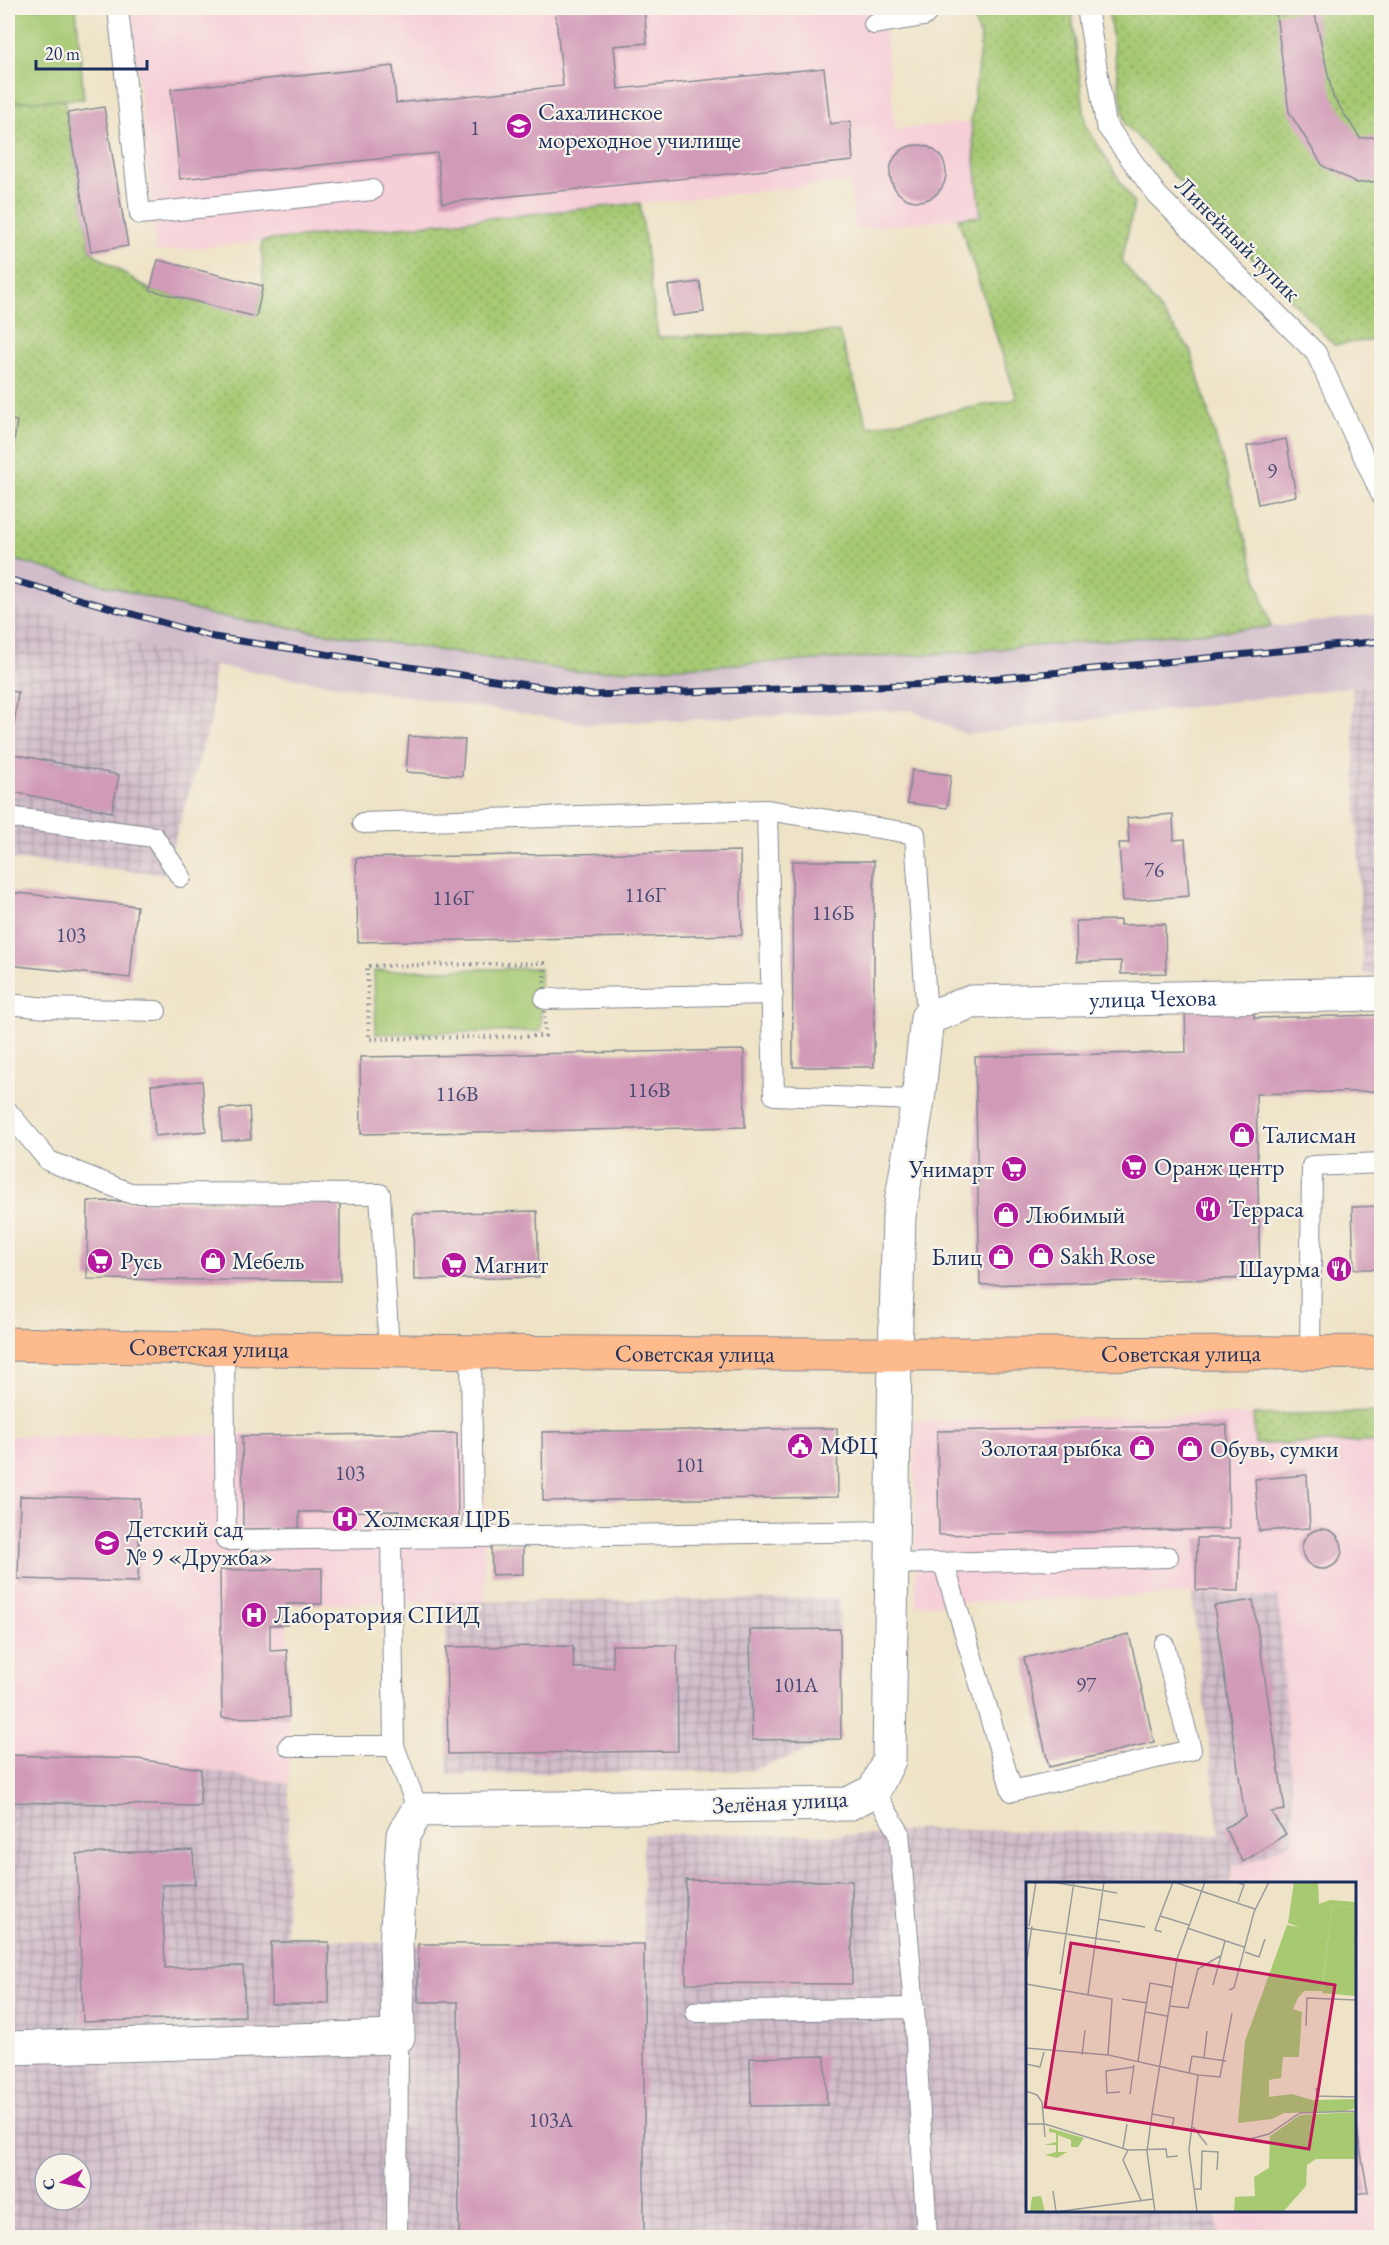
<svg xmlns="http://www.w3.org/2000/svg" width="1389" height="2245" font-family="'EB Garamond',serif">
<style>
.built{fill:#f6cfd8}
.industrial{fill:url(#industrial-grid);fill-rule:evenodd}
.railway{fill:#d1bdca}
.grass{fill:url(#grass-dots);stroke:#607c68;stroke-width:1.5}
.green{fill:#a6c972;stroke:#607c68;stroke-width:1.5}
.building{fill:#d19ab7}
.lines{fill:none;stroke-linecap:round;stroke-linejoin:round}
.service-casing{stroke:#848992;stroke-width:22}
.minor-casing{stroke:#848992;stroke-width:35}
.primary-casing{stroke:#848992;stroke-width:35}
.path{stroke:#848992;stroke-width:4;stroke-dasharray:1.5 4.5;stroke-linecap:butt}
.service{stroke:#fff;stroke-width:20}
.minor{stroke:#fff;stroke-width:33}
.primary{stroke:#fcba8d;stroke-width:33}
.rail-casing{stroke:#1b2f5e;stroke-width:7}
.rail{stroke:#f7f3e8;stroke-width:4.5;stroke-dasharray:14;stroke-linecap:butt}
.labels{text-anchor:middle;stroke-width:4.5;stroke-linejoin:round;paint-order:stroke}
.number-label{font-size:21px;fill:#484a74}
.poi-label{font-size:24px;fill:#1b2f5e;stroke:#f7f3e8;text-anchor:start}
.street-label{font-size:24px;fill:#1b2f5e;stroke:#f7f3e8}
.inset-road{fill:none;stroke:#9a9b9c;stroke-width:1.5}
.view{fill:#c2185b;fill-opacity:0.15;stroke:#c2185b;stroke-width:3}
.inset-edge{fill:none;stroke:#1b2f5e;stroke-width:3}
</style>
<defs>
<pattern id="industrial-grid" width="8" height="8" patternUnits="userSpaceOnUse" patternTransform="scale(1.5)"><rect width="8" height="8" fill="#d1bdca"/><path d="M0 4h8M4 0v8" fill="none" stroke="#a99aa7"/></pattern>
<pattern id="grass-dots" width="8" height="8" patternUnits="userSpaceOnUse" patternTransform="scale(1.5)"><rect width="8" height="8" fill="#a6c972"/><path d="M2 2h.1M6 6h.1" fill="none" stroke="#86a461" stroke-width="1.8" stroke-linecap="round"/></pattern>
</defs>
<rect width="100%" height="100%" fill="#f7f3e8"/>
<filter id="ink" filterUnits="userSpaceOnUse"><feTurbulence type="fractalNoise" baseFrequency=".0167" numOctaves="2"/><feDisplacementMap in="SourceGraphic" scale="12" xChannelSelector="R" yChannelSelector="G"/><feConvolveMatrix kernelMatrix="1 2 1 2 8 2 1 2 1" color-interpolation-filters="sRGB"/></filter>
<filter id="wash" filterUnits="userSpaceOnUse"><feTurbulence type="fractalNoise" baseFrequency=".008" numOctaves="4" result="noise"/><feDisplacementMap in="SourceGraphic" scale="24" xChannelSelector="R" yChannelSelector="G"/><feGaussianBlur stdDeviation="1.35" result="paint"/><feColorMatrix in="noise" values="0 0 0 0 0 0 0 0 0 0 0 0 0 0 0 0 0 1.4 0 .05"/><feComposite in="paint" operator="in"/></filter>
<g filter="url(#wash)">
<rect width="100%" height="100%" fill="#eee3c6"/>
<path class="built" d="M 131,8 L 883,8 L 895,130 L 971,122 L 981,216 L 855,229 L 850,182 L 156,252 Z
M 1381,1412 L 1381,2237 L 1218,2237 L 1216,2211 L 1354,2210 L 1354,1884 L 1230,1883 L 1278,1597 L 1192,1594 L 916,1605 L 914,1421 Z
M 483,1433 L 485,1602 L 287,1604 L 289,1784 L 138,1759 L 8,1755 L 8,1436 Z"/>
<path class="industrial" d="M 8,603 L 214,666 L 211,720 L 164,874 L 8,859 Z
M 1381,683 L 1381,974 L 1363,974 L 1352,687 Z
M 1192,1594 L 1278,1597 L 1295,1840 L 1246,1864 L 1232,1865 L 1230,1883 L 1028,1884 L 1028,2210 L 1216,2211 L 1218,2237 L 8,2238 L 8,1755 L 138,1759 L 289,1784 L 286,1936 L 396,1944 L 643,1944 L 643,1834 L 874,1835 L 922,1829 L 1219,1835 ZM 45,2164 L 81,2164 L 81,2200 L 45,2200 Z
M 839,1598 L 841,1739 L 753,1770 L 448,1775 L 446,1602 Z"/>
<path class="railway" d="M 8,558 L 215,616 L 580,672 L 935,654 L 1271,627 L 1381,614 L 1381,683 L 967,735 L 911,710 L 587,724 L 214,666 L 8,603 Z"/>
<path class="grass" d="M 970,8 L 1071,8 L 1086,126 L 1134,204 L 1122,261 L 1190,349 L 1271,627 L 935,654 L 580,672 L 215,616 L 8,558 L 8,102 L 65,100 L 91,252 L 150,290 L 256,316 L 263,286 L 262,241 L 640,203 L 658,337 L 839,332 L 868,427 L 1017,399 L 958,218 L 981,216 L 971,122 L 981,40 Z
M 1108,8 L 1381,8 L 1381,339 L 1334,345 L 1125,124 Z
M 1381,1412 L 1381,1442 L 1255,1444 L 1253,1415 Z"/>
<path class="green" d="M 8,8 L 76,8 L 84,99 L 8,102 Z
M 540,968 L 541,1031 L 376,1034 L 374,971 Z"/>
<g id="blocks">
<path class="building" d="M 555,8 L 644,8 L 647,43 L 614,46 L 618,89 L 824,68 L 830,124 L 850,121 L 853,161 L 442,203 L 437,153 L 180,179 L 171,89 L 393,66 L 396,103 L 563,86 Z
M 1314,10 L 1333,97 L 1360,138 L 1382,136 L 1382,181 L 1357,183 L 1323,166 L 1289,112 L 1276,14 Z
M 104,107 L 128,246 L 91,252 L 67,113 Z
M890 173a28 28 0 1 1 56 0a28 28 0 1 1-56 0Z
M 158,260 L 263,286 L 256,317 L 150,290 Z
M 700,282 L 704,312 L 672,316 L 668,286 Z
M 8,419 L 17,421 L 12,456 L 8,455 Z
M 1286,439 L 1296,496 L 1258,504 L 1247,446 Z
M 8,691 L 18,692 L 11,752 L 8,751 Z
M 409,736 L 465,740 L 462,776 L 406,772 Z
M 8,753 L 119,775 L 112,812 L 8,791 Z
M 912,770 L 951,775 L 947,808 L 907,803 Z
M 1173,814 L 1174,840 L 1185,839 L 1189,896 L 1123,901 L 1119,843 L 1129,843 L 1127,818 Z
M 740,851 L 742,935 L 358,942 L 356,858 Z
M 792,861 L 874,861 L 874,1067 L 793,1067 Z
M 8,892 L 137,906 L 130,978 L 8,965 Z
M 1120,920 L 1120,925 L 1165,924 L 1166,973 L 1121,974 L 1121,961 L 1077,962 L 1076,921 Z
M 1254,1008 L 1254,1018 L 1382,1015 L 1382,1091 L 1256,1094 L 1260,1278 L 980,1285 L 975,1057 L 1186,1052 L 1185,1010 Z
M 744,1050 L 745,1127 L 361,1134 L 360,1057 Z
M 202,1081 L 206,1131 L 155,1136 L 151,1085 Z
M 249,1107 L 251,1139 L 222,1141 L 220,1109 Z
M 88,1201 L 340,1203 L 340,1281 L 87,1279 Z
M 1382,1206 L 1382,1269 L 1354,1269 L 1352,1207 Z
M 537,1211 L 539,1277 L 414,1280 L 413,1214 Z
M 1227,1425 L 1229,1529 L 939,1535 L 937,1431 Z
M 837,1428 L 838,1497 L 543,1501 L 542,1432 Z
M 457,1433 L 458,1526 L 399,1527 L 399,1511 L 299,1512 L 299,1528 L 243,1529 L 242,1436 Z
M 1307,1475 L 1310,1528 L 1259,1531 L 1255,1479 Z
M 20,1496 L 140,1499 L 138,1582 L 18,1579 Z
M1302 1549a20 20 0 1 1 40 0a20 20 0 1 1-40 0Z
M 1197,1538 L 1240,1538 L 1239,1591 L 1196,1590 Z
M 491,1544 L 523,1544 L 523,1574 L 492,1575 Z
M 322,1568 L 322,1604 L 287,1604 L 287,1625 L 270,1625 L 270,1651 L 287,1650 L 289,1717 L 222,1718 L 220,1570 Z
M 1253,1600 L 1285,1810 L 1271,1812 L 1286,1834 L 1243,1862 L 1225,1828 L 1245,1816 L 1214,1606 Z
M 840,1629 L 841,1739 L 752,1740 L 750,1630 Z
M 1129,1634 L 1154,1742 L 1049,1767 L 1024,1658 Z
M 612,1645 L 677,1645 L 678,1751 L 448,1754 L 446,1647 L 573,1646 L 574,1668 L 613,1667 Z
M 8,1755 L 138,1759 L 201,1769 L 200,1806 L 8,1802 Z
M 193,1850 L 195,1884 L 162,1885 L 165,1968 L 243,1966 L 245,2016 L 83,2022 L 77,1854 Z
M 686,1880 L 852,1881 L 852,1984 L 686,1983 Z
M 271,1942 L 329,1942 L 329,2004 L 271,2004 Z
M 418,1944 L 644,1944 L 644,2238 L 459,2238 L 458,2002 L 418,2002 Z
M 825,2056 L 827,2105 L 751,2106 L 750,2058 Z
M 1356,2125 L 1368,2192 L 1354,2194 L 1354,2126 Z"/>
</g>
</g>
<g filter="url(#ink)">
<use href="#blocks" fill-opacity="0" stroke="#848992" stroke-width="1.5"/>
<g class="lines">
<g class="service-casing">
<path id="service" d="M 118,8 L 140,214 L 372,190
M 1087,8 L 1106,125 L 1157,195 L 1316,353 L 1382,496
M 874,24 L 924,16 L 931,8
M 767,810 L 774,1095 L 918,1100
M 8,817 L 154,837 L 181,877
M 363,823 L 767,810 L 915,834 L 927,1018
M 545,999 L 773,994
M 8,1004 L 47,1008 L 156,1011
M 8,1112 L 49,1161 L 130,1193 L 380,1194 L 389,1351
M 224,1349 L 226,1540 L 473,1537 L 471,1351
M 1310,1352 L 1312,1166 L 1382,1163
M 473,1537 L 894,1531
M 391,1538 L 394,1746
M 893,1564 L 1168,1557
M 944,1564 L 1012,1791 L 1191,1750 L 1164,1645
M 289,1746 L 394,1746 L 418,1810
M 874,1791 L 899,1832 L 914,2008 L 927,2238
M 696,2012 L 914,2008
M 397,2238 L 398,2037"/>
</g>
<g class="minor-casing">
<g id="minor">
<path id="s1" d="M 8,2048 L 398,2037 L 396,1944 L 403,1835 L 418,1810 L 848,1804 L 874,1791 L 889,1760 L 895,1355 L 899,1216 L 918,1100 L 927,1018 L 971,1002 L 1382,994"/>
</g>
</g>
<g class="primary-casing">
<g id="primary">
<path id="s2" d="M 8,1344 C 465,1355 924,1356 1382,1352"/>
</g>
</g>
<path class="path" d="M 544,963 L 545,1036 L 369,1039 L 367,966 Z"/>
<use href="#service" class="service"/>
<use href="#minor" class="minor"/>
<use href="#primary" class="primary"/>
<g class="rail-casing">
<path id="rail" d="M 8,579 L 214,637 L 592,695 L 936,684 L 1382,641"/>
</g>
<use href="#rail" class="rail"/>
</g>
</g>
<defs>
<g id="university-disc" transform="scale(1.35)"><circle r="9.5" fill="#b5179e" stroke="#f7f3e8"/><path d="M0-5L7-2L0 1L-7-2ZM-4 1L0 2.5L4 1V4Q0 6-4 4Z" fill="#fff"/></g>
<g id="shop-disc" transform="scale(1.35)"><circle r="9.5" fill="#b5179e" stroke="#f7f3e8"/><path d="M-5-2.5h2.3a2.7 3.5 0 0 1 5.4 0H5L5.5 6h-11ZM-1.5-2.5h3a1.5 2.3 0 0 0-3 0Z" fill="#fff"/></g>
<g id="supermarket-disc" transform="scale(1.35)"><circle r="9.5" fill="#b5179e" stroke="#f7f3e8"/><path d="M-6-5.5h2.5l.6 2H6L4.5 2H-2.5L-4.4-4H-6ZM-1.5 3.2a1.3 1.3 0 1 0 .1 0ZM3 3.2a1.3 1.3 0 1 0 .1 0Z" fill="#fff"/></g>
<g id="restaurant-disc" transform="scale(1.35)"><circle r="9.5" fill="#b5179e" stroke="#f7f3e8"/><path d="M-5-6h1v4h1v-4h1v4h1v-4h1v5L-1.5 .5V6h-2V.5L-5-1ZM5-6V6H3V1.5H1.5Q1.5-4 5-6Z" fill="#fff"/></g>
<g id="civic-disc" transform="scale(1.35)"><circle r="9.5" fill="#b5179e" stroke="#f7f3e8"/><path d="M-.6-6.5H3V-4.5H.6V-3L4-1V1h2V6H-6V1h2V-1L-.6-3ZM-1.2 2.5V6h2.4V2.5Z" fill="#fff"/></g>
<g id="hospital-disc" transform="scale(1.35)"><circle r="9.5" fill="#b5179e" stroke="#f7f3e8"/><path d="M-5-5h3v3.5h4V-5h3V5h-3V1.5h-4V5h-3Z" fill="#fff"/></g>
<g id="school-disc" transform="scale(1.35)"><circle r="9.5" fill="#b5179e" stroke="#f7f3e8"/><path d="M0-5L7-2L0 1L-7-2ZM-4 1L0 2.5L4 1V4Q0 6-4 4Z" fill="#fff"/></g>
</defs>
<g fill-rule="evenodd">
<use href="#university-disc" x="519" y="126"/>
<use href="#shop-disc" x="1242" y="1135"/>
<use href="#supermarket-disc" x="1134" y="1167"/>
<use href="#supermarket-disc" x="1014" y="1169"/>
<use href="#restaurant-disc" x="1208" y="1209"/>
<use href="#shop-disc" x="1006" y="1215"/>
<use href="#shop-disc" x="1041" y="1256"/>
<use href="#shop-disc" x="1001" y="1257"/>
<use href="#supermarket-disc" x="100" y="1261"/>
<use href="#shop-disc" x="213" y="1261"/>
<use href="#supermarket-disc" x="454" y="1265"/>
<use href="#restaurant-disc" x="1339" y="1269"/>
<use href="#civic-disc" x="800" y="1446"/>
<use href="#shop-disc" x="1142" y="1448"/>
<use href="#shop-disc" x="1190" y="1449"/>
<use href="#hospital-disc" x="345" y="1519"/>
<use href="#school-disc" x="107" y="1543"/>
<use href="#hospital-disc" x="254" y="1615"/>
</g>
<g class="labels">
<g class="number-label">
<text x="475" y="135">1</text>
<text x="1272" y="478">9</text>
<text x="1154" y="877">76</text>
<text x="645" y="902">116Г</text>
<text x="453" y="905">116Г</text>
<text x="833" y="920">116Б</text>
<text x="71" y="942">103</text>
<text x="649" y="1097">116В</text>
<text x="457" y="1101">116В</text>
<text x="690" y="1472">101</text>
<text x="350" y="1480">103</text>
<text x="796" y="1692">101А</text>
<text x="1086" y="1692">97</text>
<text x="551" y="2127">103А</text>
</g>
<g class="poi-label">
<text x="538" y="120">Сахалинское<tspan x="538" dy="28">мореходное училище</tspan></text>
<text x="1262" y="1143">Талисман</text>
<text x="1154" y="1175">Оранж центр</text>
<text x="994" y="1177" text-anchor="end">Унимарт</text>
<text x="1228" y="1217">Терраса</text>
<text x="1026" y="1223">Любимый</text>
<text x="1060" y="1264">Sakh Rose</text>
<text x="982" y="1265" text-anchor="end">Блиц</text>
<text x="120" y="1269">Русь</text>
<text x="232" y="1269">Мебель</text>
<text x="474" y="1273">Магнит</text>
<text x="1320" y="1277" text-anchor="end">Шаурма</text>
<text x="820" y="1454">МФЦ</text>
<text x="1122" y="1456" text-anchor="end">Золотая рыбка</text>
<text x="1210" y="1457">Обувь, сумки</text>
<text x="364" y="1527">Холмская ЦРБ</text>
<text x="126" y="1537">Детский сад<tspan x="126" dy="28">№ 9 «Дружба»</tspan></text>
<text x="274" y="1623">Лаборатория СПИД</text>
</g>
<g class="street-label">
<text transform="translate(1238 239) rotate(45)" y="8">Линейный тупик</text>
<text dy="8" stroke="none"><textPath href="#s1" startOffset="2088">улица Чехова</textPath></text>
<text dy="8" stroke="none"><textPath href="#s2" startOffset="201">Советская улица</textPath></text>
<text dy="8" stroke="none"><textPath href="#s2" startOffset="687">Советская улица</textPath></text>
<text dy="8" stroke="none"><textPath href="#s2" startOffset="1173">Советская улица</textPath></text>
<text transform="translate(780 1802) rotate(-3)" y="8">Зелёная улица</text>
</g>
</g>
<g transform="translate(1026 1882)">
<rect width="330" height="330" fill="#eee3c6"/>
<path d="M 268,0 L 292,0 L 293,22 L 304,18 L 330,20 L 330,25 L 306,23 L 296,109 L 278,109 L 272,116 L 267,127 L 276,130 L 273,175 L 257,175 L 255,196 L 243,198 L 243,215 L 266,212 L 286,218 L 330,217 L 330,226 L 314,230 L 258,231 L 246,237 L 212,241 L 219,159 L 261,43 L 273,45 L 262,41 ZM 330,230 L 330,277 L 290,277 L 281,283 L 280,304 L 257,330 L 208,330 L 209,315 L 229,314 L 228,295 L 243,286 L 244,254 L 274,233 ZM 23,246 L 58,256 L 52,265 L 45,265 L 45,258 L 32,253 L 32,270 L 41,270 L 31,276 L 19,273 L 30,270 L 30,263 L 18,263 L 30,260 L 30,251 L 23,250 ZM 15,314 L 19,330 L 4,330 L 6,315 Z" fill="#a6c972"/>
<path d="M 306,23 L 330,25 L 330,114 L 296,111 Z" fill="#a6c972"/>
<path class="inset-road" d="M 26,0 L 91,11M 147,0 L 134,34 L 163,43M 148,0 L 229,27M 211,0 L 218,3 L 212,20M 134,34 L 129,48 L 136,50M 72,37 L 119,45M 3,44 L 10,0M 0,46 L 94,60M 161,46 L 218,65M 219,70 L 233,75 L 239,57M 0,83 L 6,44M 34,92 L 48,0M 0,102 L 86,117 L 82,173 L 172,193 L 194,195 L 206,131M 187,103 L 199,59M 203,108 L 208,106 L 228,30 L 243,0M 62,112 L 78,0M 96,117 L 121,121M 143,124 L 162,126 L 172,87 L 194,74M 141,134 L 119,130 L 124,101 L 146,105M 280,144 L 281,116 L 330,118M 0,166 L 82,173M 56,173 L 59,148M 178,176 L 181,149M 112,180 L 119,130M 0,182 L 14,185 L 18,170M 163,191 L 166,174 L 200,179M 290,206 L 292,214 L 330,215M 0,209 L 11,213 L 16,220 L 19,255M 94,210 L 81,211 L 80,189 L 108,185M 104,212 L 108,183M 126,232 L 148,236 L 146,246M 0,242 L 19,242 L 102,268 L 140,267 L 141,275 L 152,274M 167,245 L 181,263M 220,258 L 243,252 L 274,231 L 330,229M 97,266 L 101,242M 102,268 L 97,278 L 115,318M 168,307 L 175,307 L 176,269 L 192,270 L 191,288M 27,309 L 30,329M 29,330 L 127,317M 129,330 L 121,269 L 126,232 L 151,77 L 179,0M 171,330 L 163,268 L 172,193"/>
<path class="view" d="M 45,61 L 309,103 L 283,267 L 19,225 Z"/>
<rect width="330" height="330" class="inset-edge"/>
</g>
<rect width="1389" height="2245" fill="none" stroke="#f7f3e8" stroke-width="30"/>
<g transform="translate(63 2182) rotate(261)"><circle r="28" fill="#f7f3e8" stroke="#9fa5b1" stroke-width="1.5"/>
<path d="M0-4.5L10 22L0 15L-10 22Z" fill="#b5179e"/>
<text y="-9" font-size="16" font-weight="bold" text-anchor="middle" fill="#1b2f5e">С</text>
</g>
<path d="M36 60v9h111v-9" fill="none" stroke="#1b2f5e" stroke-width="3"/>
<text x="45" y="60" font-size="18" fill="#1b2f5e" stroke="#f7f3e8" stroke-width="4.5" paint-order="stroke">20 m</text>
</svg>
